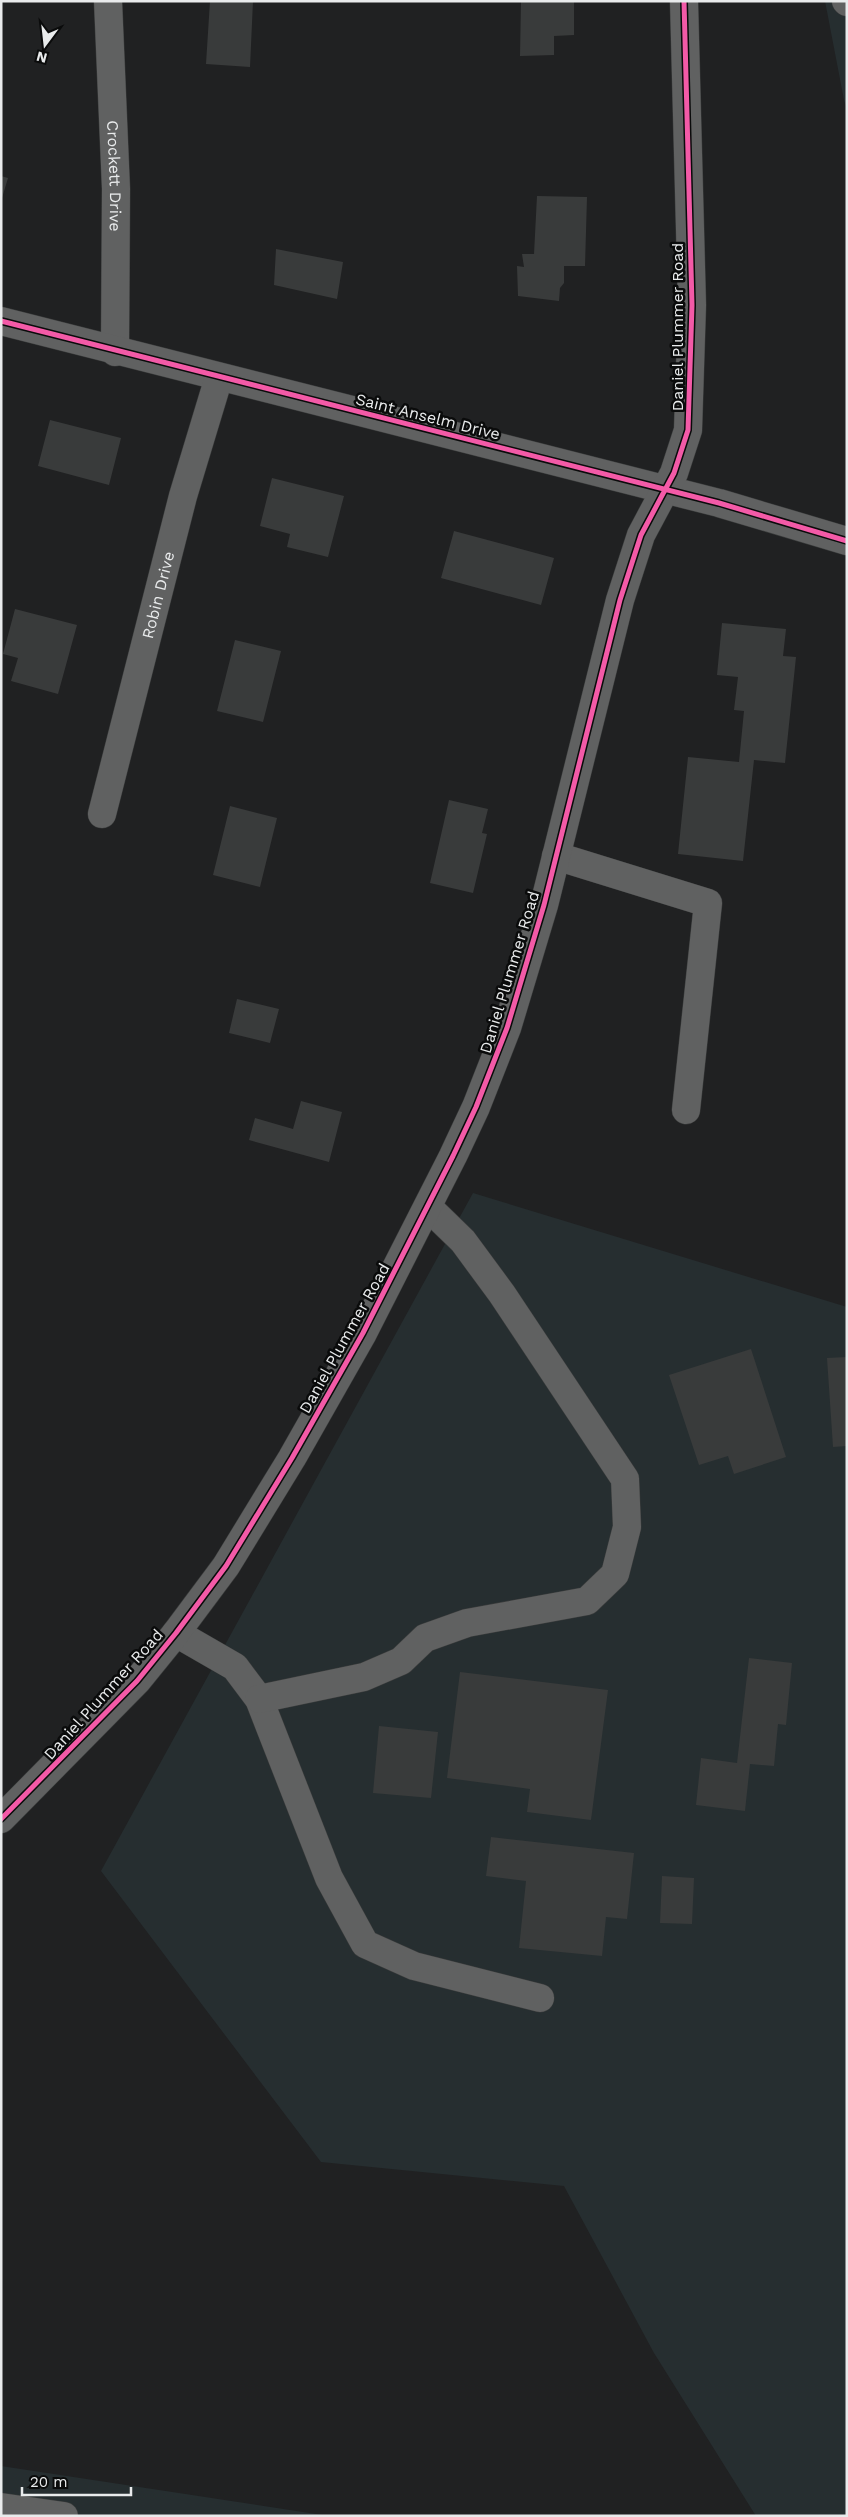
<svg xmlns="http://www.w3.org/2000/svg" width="848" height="2517" font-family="'Work Sans',sans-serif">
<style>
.built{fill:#262e30}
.building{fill:#393b3b}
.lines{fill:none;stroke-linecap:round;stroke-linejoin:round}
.minor-casing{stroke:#3a3c3c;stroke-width:29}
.minor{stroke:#606161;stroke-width:28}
.cycleway-casing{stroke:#0a0b0b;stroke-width:8}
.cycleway{stroke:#f35aa7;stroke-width:5}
.labels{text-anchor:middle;stroke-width:5;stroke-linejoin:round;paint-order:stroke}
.street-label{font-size:16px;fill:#e9ebec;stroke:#0a0b0b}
</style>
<rect width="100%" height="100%" fill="#202122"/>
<path class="built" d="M 825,1 L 847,1 L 847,109 L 844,100 Z
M 473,1193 L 847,1307 L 847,2516 L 756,2516 L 654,2353 L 564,2186 L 321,2162 L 101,1871 Z
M 1,2466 L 329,2516 L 1,2516 Z"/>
<path class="building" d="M 210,1 L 253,1 L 250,67 L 206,64 Z
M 521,1 L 574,1 L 574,35 L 554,36 L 554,55 L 520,56 Z
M 1,176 L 8,178 L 2,198 L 1,198 Z
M 537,196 L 587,197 L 585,266 L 564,266 L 564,283 L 560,288 L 559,301 L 518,296 L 517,266 L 524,267 L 522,254 L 534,254 Z
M 276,249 L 343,262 L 337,299 L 274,285 Z
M 50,420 L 121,438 L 109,485 L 38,466 Z
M 272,478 L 344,496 L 328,557 L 287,547 L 290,534 L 260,526 Z
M 454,531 L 554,558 L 541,605 L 441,578 Z
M 15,609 L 77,625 L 58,694 L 11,681 L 18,658 L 3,654 Z
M 722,623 L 786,629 L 783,656 L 796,657 L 785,763 L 754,760 L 743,861 L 678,854 L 688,757 L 739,762 L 744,711 L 734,710 L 738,677 L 717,675 Z
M 235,640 L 281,651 L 263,722 L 217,711 Z
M 449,800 L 488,809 L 482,833 L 487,834 L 473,893 L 430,883 Z
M 230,806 L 277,818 L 260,887 L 213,875 Z
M 237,999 L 279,1009 L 270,1043 L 229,1033 Z
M 301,1101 L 342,1112 L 329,1162 L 249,1140 L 255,1118 L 293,1129 Z
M 751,1349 L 786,1457 L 734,1474 L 728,1456 L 699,1465 L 669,1375 Z
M 847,1357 L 847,1446 L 833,1447 L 827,1358 Z
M 749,1658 L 792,1663 L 786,1725 L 778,1724 L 774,1766 L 750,1764 L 745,1811 L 696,1805 L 701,1758 L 737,1763 Z
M 460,1672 L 608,1690 L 591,1820 L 527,1812 L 530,1789 L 447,1778 Z
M 379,1726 L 438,1732 L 431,1798 L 373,1793 Z
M 491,1837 L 634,1853 L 627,1919 L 606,1917 L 602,1956 L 519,1948 L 526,1881 L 486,1876 Z
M 662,1876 L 694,1878 L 692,1924 L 660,1923 Z"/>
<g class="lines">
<g class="minor-casing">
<g id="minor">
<path id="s1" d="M 108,1 L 116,189 L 115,352"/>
<path d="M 846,1 L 847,2"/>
<path d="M 1,321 L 719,503 L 847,541"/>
<path id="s2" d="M 102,814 L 183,496 L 219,377"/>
<path d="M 556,856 L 708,903 L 686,1110"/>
<path d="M 176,1633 L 235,1667 L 259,1699 L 329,1878 L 365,1944 L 414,1966 L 540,1998"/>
<path d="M 259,1699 L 364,1677 L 401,1661 L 425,1638 L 467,1623 L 587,1601 L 615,1574 L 627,1527 L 625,1479 L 502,1294 L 463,1241 L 428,1207"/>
<path d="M 1,1819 L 137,1681 L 176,1633 L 226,1566 L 292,1458 L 363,1333 L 453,1156 L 476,1107 L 507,1028 L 544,905 L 620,600 L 641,535 L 674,473 L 688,430 L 692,305 L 684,1"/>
<path d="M 1,2507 L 64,2516"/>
</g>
</g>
<use href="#minor" class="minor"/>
<g class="cycleway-casing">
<path id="cycleway" d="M 1,321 L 719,503 L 847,541
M 1,1819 L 137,1681 L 176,1633 L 226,1566 L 292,1458 L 363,1333 L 453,1156 L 476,1107 L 507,1028 L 544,905 L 620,600 L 641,535 L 674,473 L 688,430 L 692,305 L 684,1"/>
</g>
<use href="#cycleway" class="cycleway"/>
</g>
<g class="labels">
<g class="street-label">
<text dy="6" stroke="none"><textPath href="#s1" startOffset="175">Crockett Drive</textPath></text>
<text transform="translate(677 327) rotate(-90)" y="6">Daniel Plummer Road</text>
<text transform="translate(428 416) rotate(14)" y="6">Saint Anselm Drive</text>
<text dy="6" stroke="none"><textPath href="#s2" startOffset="226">Robin Drive</textPath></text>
<text transform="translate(509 972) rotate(-73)" y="6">Daniel Plummer Road</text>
<text transform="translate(344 1338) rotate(-61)" y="6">Daniel Plummer Road</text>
<text transform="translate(103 1694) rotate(-48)" y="6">Daniel Plummer Road</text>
</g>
</g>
<rect width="848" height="2517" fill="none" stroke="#e9ebec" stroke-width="5"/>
<g transform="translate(45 45) rotate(195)" stroke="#0a0b0b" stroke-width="4" paint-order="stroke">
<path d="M0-4L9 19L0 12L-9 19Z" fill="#e9ebec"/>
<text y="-8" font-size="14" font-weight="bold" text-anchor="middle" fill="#e9ebec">N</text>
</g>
<path d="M22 2487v8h109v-8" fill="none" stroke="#e9ebec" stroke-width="2.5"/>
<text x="30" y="2487" font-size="15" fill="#e9ebec" stroke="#0a0b0b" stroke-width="4" paint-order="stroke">20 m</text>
</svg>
